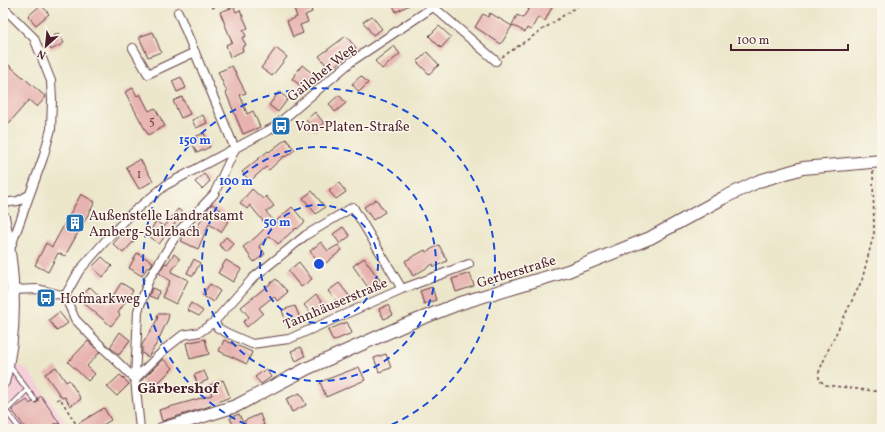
<svg xmlns="http://www.w3.org/2000/svg" width="885" height="432" font-family="Vollkorn,serif">
<style>
.built{fill:#f5cfda}
.building{fill:#e7b2af}
.lines{fill:none;stroke-linecap:round;stroke-linejoin:round}
.lane-casing{stroke:#623d43;stroke-width:6}
.street-casing{stroke:#623d43;stroke-width:10}
.secondary-casing{stroke:#623d43;stroke-width:14}
.path{stroke:#623d43;stroke-width:1.5;stroke-dasharray:3 3;stroke-linecap:butt}
.lane{stroke:#fff;stroke-width:4}
.street{stroke:#fff;stroke-width:8}
.secondary{stroke:#fff;stroke-width:12}
.ring{fill:none;stroke:#1d4ed8;stroke-width:2;stroke-dasharray:7 5}
.labels{text-anchor:middle;stroke-width:3;stroke-linejoin:round;paint-order:stroke}
.number-label{font-size:12px;fill:#71444c}
.street-label{font-size:14px;fill:#4a1f2b;stroke:#fbf7ec}
.poi-label{font-size:14px;fill:#4a1f2b;stroke:#fbf7ec;text-anchor:start}
.neighbourhood-label{font-size:15px;font-weight:bold;fill:#4a1f2b;stroke:#fbf7ec}
.centre{fill:#1d4ed8;stroke:#fbf7ec;stroke-width:2}
.ring-label{font-size:12px;text-anchor:middle;font-weight:bold;fill:#1d4ed8;stroke:#fbf7ec;stroke-width:3;stroke-linejoin:round;paint-order:stroke}
</style>
<rect width="100%" height="100%" fill="#fbf7ec"/>
<filter id="ink" filterUnits="userSpaceOnUse"><feTurbulence type="fractalNoise" baseFrequency=".025" numOctaves="2"/><feDisplacementMap in="SourceGraphic" scale="8" xChannelSelector="R" yChannelSelector="G"/><feConvolveMatrix kernelMatrix="1 2 1 2 8 2 1 2 1" color-interpolation-filters="sRGB"/></filter>
<filter id="wash" filterUnits="userSpaceOnUse"><feTurbulence type="fractalNoise" baseFrequency=".012" numOctaves="4" result="noise"/><feDisplacementMap in="SourceGraphic" scale="16" xChannelSelector="R" yChannelSelector="G"/><feGaussianBlur stdDeviation="0.9" result="paint"/><feColorMatrix in="noise" values="0 0 0 0 0 0 0 0 0 0 0 0 0 0 0 0 0 1.4 0 .05"/><feComposite in="paint" operator="in"/></filter>
<g filter="url(#wash)">
<rect width="100%" height="100%" fill="#ece7cb"/>
<path class="built" d="M 16,364 L 28,370 L 71,429 L 11,429 L 3,416 L 3,411 L 10,392 Z"/>
<g id="blocks">
<path class="building" d="M 292,3 L 309,3 L 312,12 L 305,15 L 308,22 L 300,25 L 303,33 L 293,37 L 287,21 L 297,17 Z
M 392,3 L 413,3 L 396,12 Z
M 540,3 L 554,3 L 545,21 L 538,17 L 531,30 L 527,28 L 525,32 L 512,25 L 517,15 L 523,18 L 531,5 L 537,8 Z
M 41,5 L 49,14 L 36,25 L 28,16 Z
M 234,7 L 236,12 L 240,10 L 248,28 L 243,30 L 246,36 L 242,38 L 246,45 L 242,47 L 243,51 L 230,57 L 226,45 L 232,42 L 220,12 Z
M 490,13 L 512,26 L 501,44 L 475,27 L 483,14 L 488,17 Z
M 372,16 L 382,29 L 373,35 L 363,22 Z
M 439,26 L 451,37 L 441,48 L 429,36 Z
M 153,32 L 161,52 L 148,57 L 139,37 Z
M 58,33 L 64,43 L 51,50 L 46,41 Z
M 346,36 L 356,48 L 330,70 L 319,56 Z
M 394,46 L 400,54 L 382,69 L 375,61 Z
M 276,48 L 287,57 L 272,76 L 261,68 Z
M 427,52 L 439,65 L 429,74 L 417,62 Z
M 3,60 L 46,97 L 37,107 L 29,100 L 3,130 Z
M 302,65 L 313,74 L 303,87 L 292,79 Z
M 232,66 L 246,93 L 240,95 L 247,114 L 253,111 L 260,127 L 243,134 L 226,93 L 227,92 L 218,72 Z
M 361,76 L 368,83 L 359,92 L 352,84 Z
M 181,77 L 186,88 L 177,92 L 172,81 Z
M 133,88 L 137,96 L 140,94 L 149,111 L 155,108 L 165,126 L 148,135 L 125,92 Z
M 279,92 L 288,99 L 278,112 L 269,105 Z
M 339,95 L 346,103 L 335,112 L 329,104 Z
M 182,97 L 190,114 L 181,118 L 173,101 Z
M 315,112 L 324,123 L 315,131 L 306,120 Z
M 203,115 L 207,123 L 196,128 L 192,120 Z
M 204,133 L 210,147 L 197,153 L 190,139 Z
M 286,139 L 295,150 L 285,157 L 284,156 L 269,170 L 266,167 L 250,181 L 242,172 L 268,151 L 269,152 Z
M 140,159 L 153,181 L 139,189 L 126,167 Z
M 204,174 L 210,181 L 202,189 L 195,182 Z
M 339,183 L 346,192 L 336,199 L 329,191 Z
M 252,189 L 263,199 L 266,196 L 274,206 L 266,212 L 275,222 L 292,207 L 305,222 L 297,229 L 296,228 L 278,244 L 270,236 L 259,246 L 265,254 L 254,262 L 243,247 L 256,237 L 267,226 L 250,205 L 247,209 L 240,203 Z
M 312,191 L 325,207 L 316,214 L 303,198 Z
M 81,194 L 95,202 L 65,256 L 58,253 L 48,272 L 35,265 L 46,243 L 52,247 Z
M 376,199 L 385,212 L 373,220 L 364,207 Z
M 212,204 L 231,217 L 221,232 L 209,224 L 198,249 L 181,241 L 184,234 L 188,229 L 195,233 L 202,218 L 200,217 Z
M 178,209 L 183,213 L 159,244 L 148,235 L 156,221 L 164,227 Z
M 343,227 L 350,236 L 340,244 L 333,234 Z
M 124,232 L 134,241 L 123,253 L 113,244 Z
M 226,237 L 234,244 L 227,252 L 219,245 Z
M 321,242 L 328,251 L 338,245 L 342,250 L 322,266 L 310,251 Z
M 439,245 L 447,261 L 434,267 L 433,264 L 413,276 L 405,261 L 425,250 L 426,252 Z
M 137,253 L 153,262 L 150,267 L 148,266 L 142,276 L 129,268 Z
M 174,254 L 180,259 L 171,272 L 188,280 L 176,304 L 162,297 L 170,281 L 159,273 L 165,263 L 167,264 Z
M 102,257 L 112,266 L 103,277 L 92,267 Z
M 364,258 L 381,282 L 370,290 L 353,266 Z
M 194,259 L 200,263 L 193,276 L 187,273 Z
M 226,260 L 241,269 L 233,282 L 218,273 Z
M 299,262 L 312,279 L 301,287 L 288,271 Z
M 470,273 L 474,286 L 456,292 L 452,279 Z
M 276,279 L 288,292 L 277,301 L 274,296 L 259,308 L 263,313 L 247,327 L 243,322 L 249,317 L 241,307 Z
M 121,283 L 133,290 L 118,313 L 120,315 L 111,326 L 79,299 L 90,287 L 108,304 Z
M 339,283 L 350,297 L 340,305 L 328,291 Z
M 210,284 L 220,291 L 213,302 L 202,295 Z
M 432,287 L 436,300 L 424,304 L 420,291 Z
M 152,288 L 159,291 L 157,299 L 149,296 Z
M 316,295 L 327,309 L 315,318 L 304,305 Z
M 191,303 L 203,311 L 199,316 L 187,310 Z
M 388,305 L 393,315 L 384,319 L 379,309 Z
M 295,306 L 302,323 L 288,328 L 282,310 Z
M 59,312 L 68,323 L 57,331 L 49,320 Z
M 158,314 L 169,314 L 168,319 L 157,343 L 148,357 L 142,353 L 142,345 L 157,320 Z
M 347,322 L 352,333 L 333,341 L 328,330 Z
M 120,332 L 130,340 L 119,355 L 110,347 Z
M 205,339 L 209,354 L 190,359 L 186,343 Z
M 224,340 L 252,352 L 247,364 L 219,351 Z
M 88,341 L 100,352 L 87,366 L 95,374 L 88,381 L 68,362 Z
M 301,347 L 305,356 L 296,361 L 291,351 Z
M 386,354 L 391,368 L 379,372 L 374,358 Z
M 163,359 L 173,368 L 150,391 L 141,381 Z
M 56,367 L 66,382 L 69,380 L 81,399 L 70,406 L 65,397 L 62,398 L 45,374 Z
M 359,367 L 365,380 L 326,397 L 320,382 Z
M 266,369 L 271,377 L 261,384 L 255,377 Z
M 204,371 L 208,380 L 198,384 L 194,375 Z
M 120,375 L 129,384 L 117,396 L 107,387 Z
M 223,380 L 230,397 L 210,405 L 210,406 L 162,421 L 159,410 L 212,395 L 208,386 Z
M 300,393 L 306,405 L 292,412 L 286,399 Z
M 41,396 L 60,424 L 54,424 L 52,429 L 26,429 L 12,410 L 27,400 L 30,404 L 32,402 L 37,403 L 38,401 L 38,398 Z
M 104,408 L 111,420 L 96,429 L 83,429 L 79,423 Z
M 239,414 L 244,425 L 235,429 L 230,418 Z
M 260,414 L 264,425 L 253,429 L 248,429 L 244,421 Z"/>
</g>
</g>
<g filter="url(#ink)">
<use href="#blocks" fill-opacity="0" stroke="#623d43" stroke-width="1"/>
<g class="lines">
<g class="lane-casing">
<path id="lane" d="M 9,365 L 35,400
M 56,427 L 58,429
M 20,429 L 6,411 L 27,390"/>
</g>
<g class="street-casing">
<path id="street" d="M 430,4 L 496,61
M 3,7 L 34,38 L 51,81 L 52,100 L 51,129 L 43,158 L 10,249
M 133,48 L 148,74 L 195,52
M 3,203 L 18,201 L 29,195
M 12,290 L 38,289 L 65,296
M 65,296 L 79,271 L 108,238 L 133,212 L 166,185 L 273,128 L 352,61 L 439,3
M 65,296 L 75,319 L 95,340 L 135,379
M 214,322 L 218,328 L 227,333 L 252,344 L 289,339 L 402,289 L 469,264
M 135,379 L 165,349 L 183,335 L 200,332 L 214,322 L 253,278 L 306,235 L 353,207 L 402,289
M 140,429 L 135,379 L 138,311 L 149,279 L 178,232 L 214,194 L 235,149 L 178,12"/>
</g>
<g class="secondary-casing">
<path id="secondary" d="M 3,217 C 14,270 18,329 3,382
M 162,429 L 236,406 L 308,368 L 407,324 L 461,303 L 520,285 L 568,271 L 650,238 L 723,198 L 759,181 L 803,168 L 882,161"/>
</g>
<path class="path" d="M 512,3 L 515,4 L 518,3
M 212,8 L 223,3
M 502,57 L 582,3
M 873,171 L 874,233 L 862,280 L 829,348 L 819,372 L 819,380 L 826,385 L 882,392
M 57,400 L 60,398 L 79,429"/>
<use href="#lane" class="lane"/>
<use href="#street" class="street"/>
<use href="#secondary" class="secondary"/>
</g>
</g>
<g class="ring">
<circle cx="319" cy="264" r="59"/>
<circle cx="319" cy="264" r="117"/>
<path d="M257 429A176 176 0 1 1 381 429"/>
</g>
<defs>
<g id="bus-square" transform="scale(1)"><rect x="-9" y="-9" width="18" height="18" rx="4" fill="#1f6fb2" stroke="#fbf7ec"/><path d="M-5-6H5V4H4V6H2V4H-2V6H-4V4H-5ZM-3.5-4V0h7V-4ZM-3.5 1.2v1.5H-2V1.2ZM2 1.2v1.5H3.5V1.2Z" fill="#fff"/></g>
<g id="building-square" transform="scale(1)"><rect x="-9" y="-9" width="18" height="18" rx="4" fill="#1f6fb2" stroke="#fbf7ec"/><path d="M-4-6H4V6H1V3H-1V6H-4ZM-2.5-4.3h1.7v1.8h-1.7ZM.8-4.3h1.7v1.8H.8ZM-2.5-1h1.7V.8h-1.7ZM.8-1h1.7V.8H.8Z" fill="#fff"/></g>
</defs>
<g fill-rule="evenodd">
<use href="#bus-square" x="281" y="126"/>
<use href="#building-square" x="75" y="223"/>
<use href="#bus-square" x="46" y="298"/>
</g>
<g class="labels">
<g class="number-label">
<text x="152" y="125">5</text>
<text x="139" y="178">1</text>
</g>
<g class="street-label">
<text transform="translate(321 72) rotate(-39)" y="5">Gailoher Weg</text>
<text transform="translate(516 271) rotate(-17)" y="5">Gerberstraße</text>
<text transform="translate(335 303) rotate(-23)" y="5">Tannhäuserstraße</text>
</g>
<g class="poi-label">
<text x="295" y="131">Von-Platen-Straße</text>
<text x="89" y="220">Außenstelle Landratsamt<tspan x="89" dy="16">Amberg-Sulzbach</tspan></text>
<text x="60" y="303">Hofmarkweg</text>
</g>
<g class="neighbourhood-label">
<text x="178" y="393">Gärbershof</text>
</g>
</g>
<circle cx="319" cy="264" r="6" class="centre"/>
<g class="ring-label">
<text x="195" y="144">150 m</text>
<text x="236" y="185">100 m</text>
<text x="277" y="226">50 m</text>
</g>
<rect width="885" height="432" fill="none" stroke="#fbf7ec" stroke-width="16"/>
<g transform="translate(46 46) rotate(207)" stroke="#fbf7ec" stroke-width="3" paint-order="stroke">
<path d="M0-3L7 15L0 10L-7 15Z" fill="#4a1f2b"/>
<text y="-6" font-size="11" font-weight="bold" text-anchor="middle" fill="#4a1f2b">N</text>
</g>
<path d="M731 44v6h117v-6" fill="none" stroke="#4a1f2b" stroke-width="2"/>
<text x="737" y="44" font-size="12" fill="#4a1f2b" stroke="#fbf7ec" stroke-width="3" paint-order="stroke">100 m</text>
</svg>
